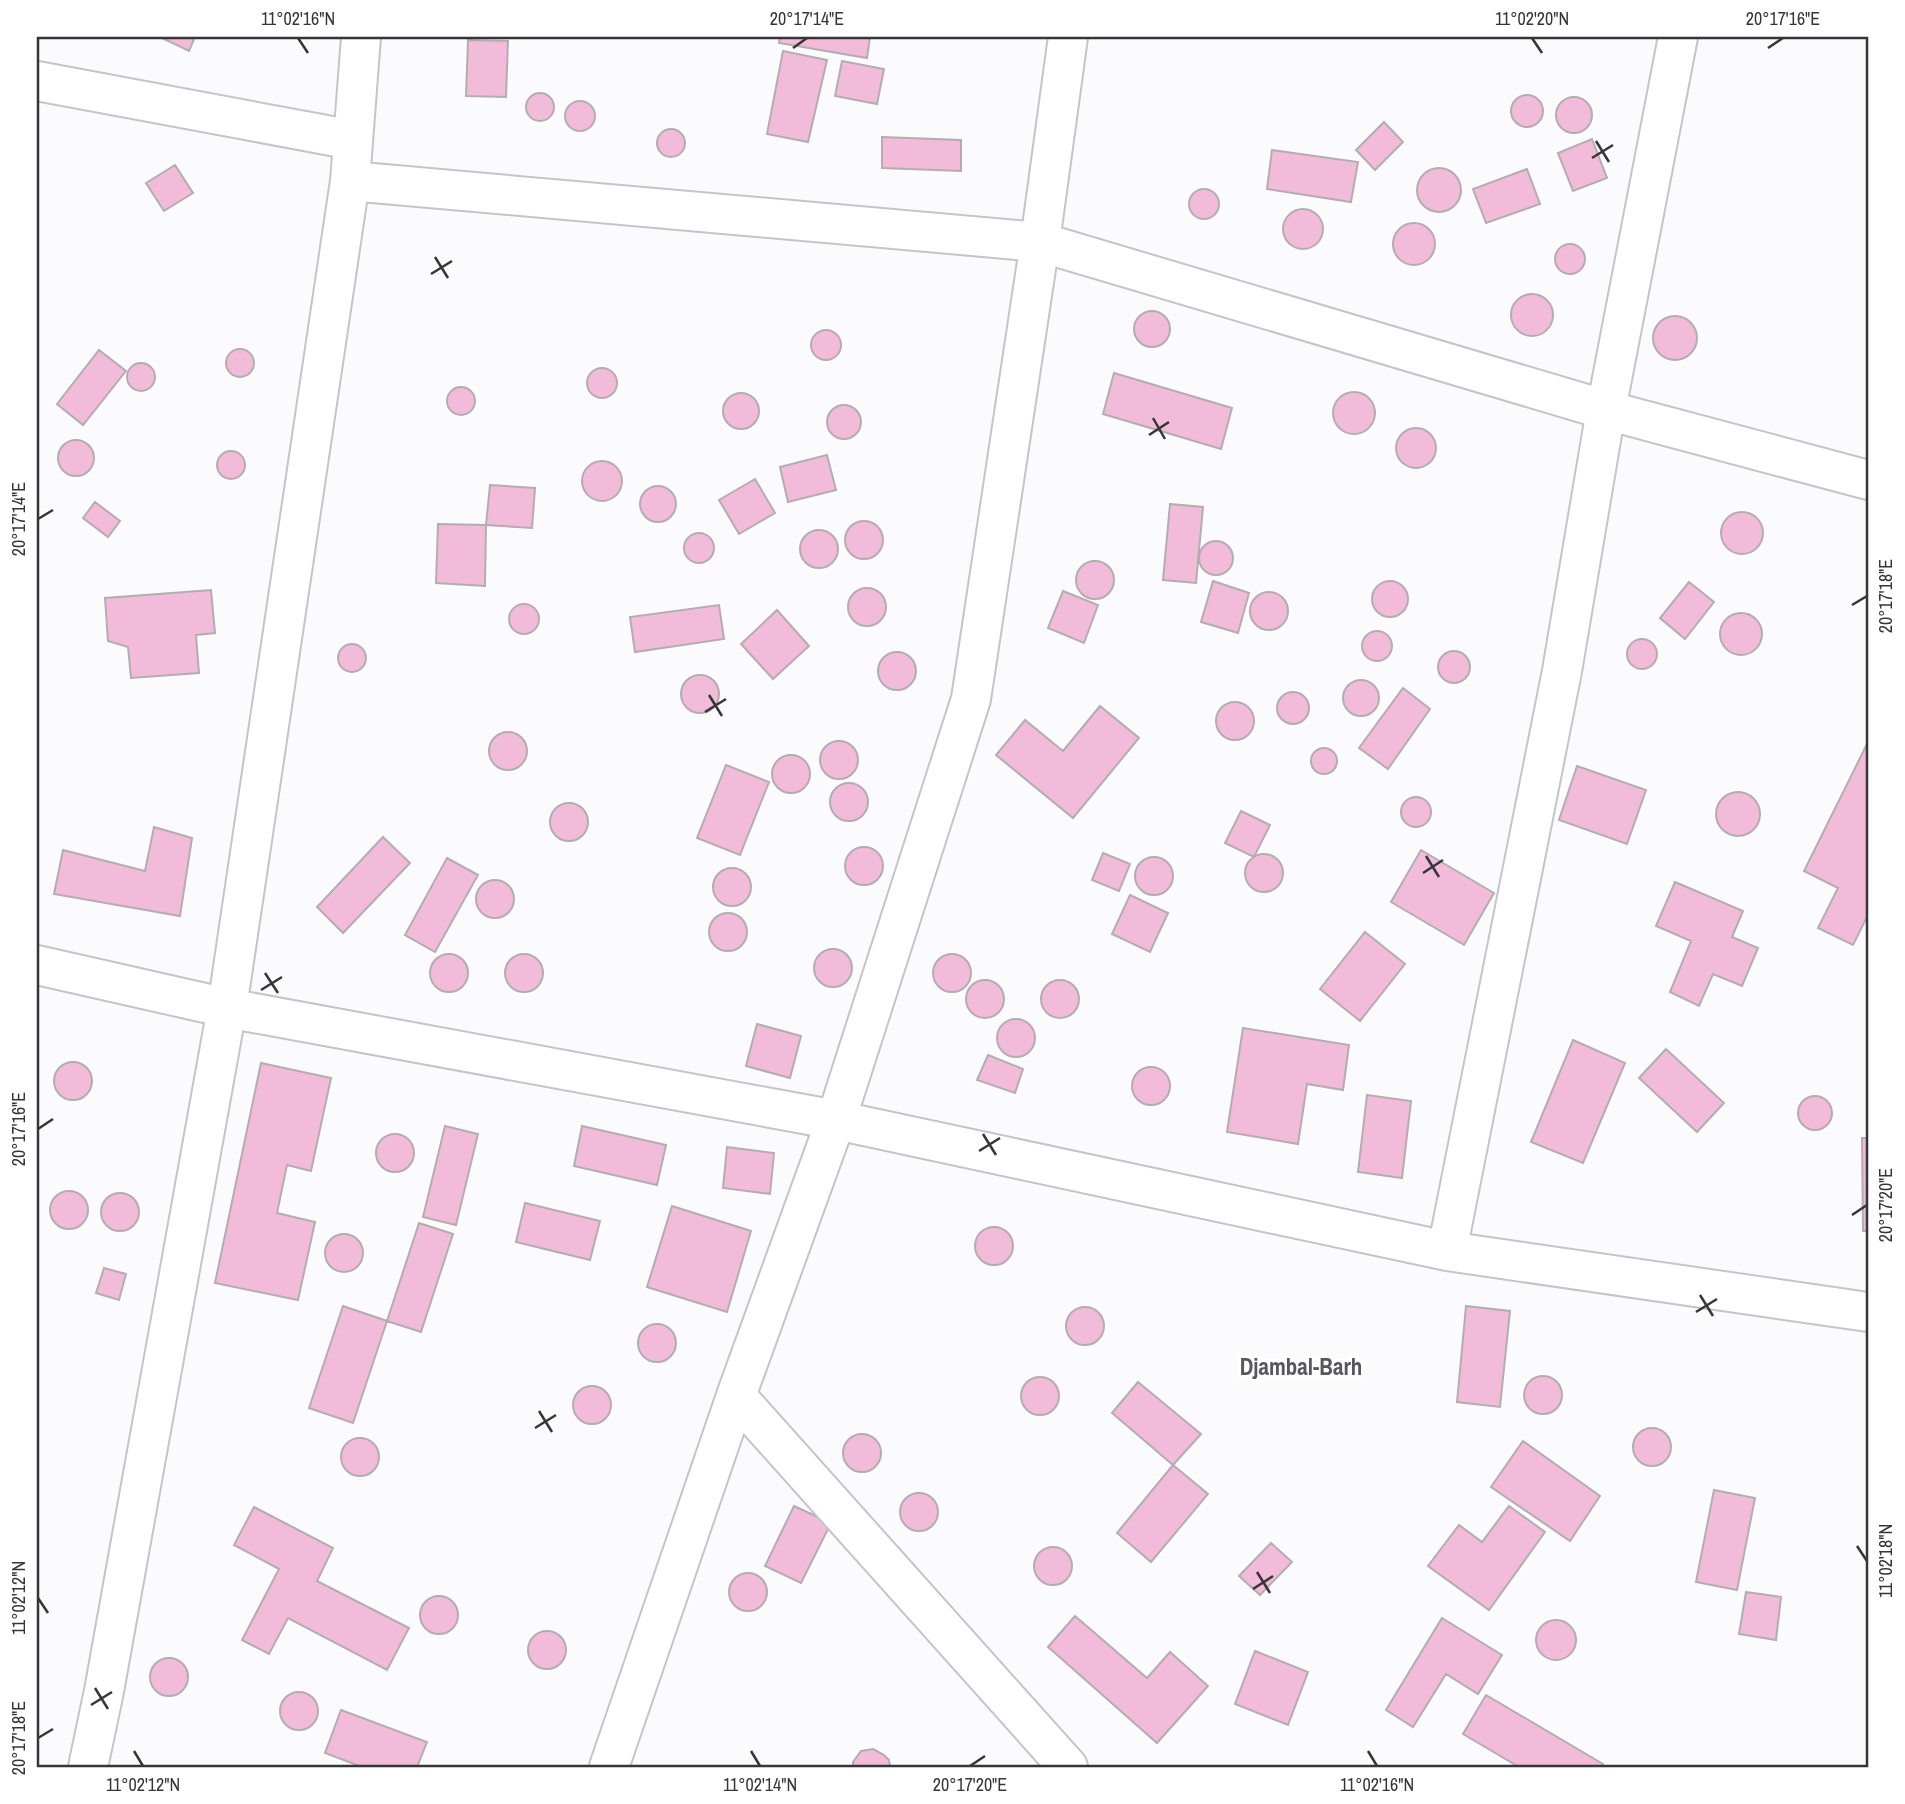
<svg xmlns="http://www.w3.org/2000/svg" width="1905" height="1804" font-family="'Archivo Narrow',sans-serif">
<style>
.building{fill:#f2bbd9;stroke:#b4adb0;stroke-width:2}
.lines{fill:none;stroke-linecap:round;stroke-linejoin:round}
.minor-casing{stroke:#c4c4cb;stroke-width:42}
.minor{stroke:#fff;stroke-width:38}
.ticks{fill:none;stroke:#363639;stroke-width:2.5}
.labels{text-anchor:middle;stroke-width:7;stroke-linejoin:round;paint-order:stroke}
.neighbourhood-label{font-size:23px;font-weight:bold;fill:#57575d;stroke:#fff}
.neatline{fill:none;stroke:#363639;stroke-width:2.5}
.ticks-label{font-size:18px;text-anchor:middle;fill:#363639}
</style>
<rect width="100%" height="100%" fill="#fbfbfe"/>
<path class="building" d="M 160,37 L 195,37 L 189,51 Z
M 780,37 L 870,37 L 867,58 L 779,43 Z
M 468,40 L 508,41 L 506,97 L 466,96 Z
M 783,51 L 827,60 L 808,142 L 767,134 Z
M 842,61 L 884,69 L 877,104 L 835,96 Z
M526 107a14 14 0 1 1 28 0a14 14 0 1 1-28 0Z
M1511 111a16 16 0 1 1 32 0a16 16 0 1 1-32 0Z
M1556 115a18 18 0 1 1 36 0a18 18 0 1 1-36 0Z
M565 116a15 15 0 1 1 30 0a15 15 0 1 1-30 0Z
M 1384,122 L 1403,142 L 1375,170 L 1356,150 Z
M657 143a14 14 0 1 1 28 0a14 14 0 1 1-28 0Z
M 882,137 L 961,140 L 961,171 L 882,168 Z
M 1592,139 L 1607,178 L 1573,191 L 1558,153 Z
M 1272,150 L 1358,162 L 1351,202 L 1267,189 Z
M 175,165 L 193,193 L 164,211 L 146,183 Z
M1417 190a22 22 0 1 1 44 0a22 22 0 1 1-44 0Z
M 1527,169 L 1540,204 L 1486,223 L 1473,189 Z
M1189 204a15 15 0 1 1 30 0a15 15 0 1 1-30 0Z
M1283 229a20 20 0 1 1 40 0a20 20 0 1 1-40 0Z
M1393 244a21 21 0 1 1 42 0a21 21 0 1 1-42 0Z
M1555 259a15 15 0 1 1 30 0a15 15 0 1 1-30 0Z
M1511 315a21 21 0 1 1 42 0a21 21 0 1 1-42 0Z
M1134 329a18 18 0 1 1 36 0a18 18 0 1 1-36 0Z
M1653 338a22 22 0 1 1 44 0a22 22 0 1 1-44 0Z
M811 345a15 15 0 1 1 30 0a15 15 0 1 1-30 0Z
M226 363a14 14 0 1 1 28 0a14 14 0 1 1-28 0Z
M 99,350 L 126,371 L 83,425 L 57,404 Z
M127 377a14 14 0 1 1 28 0a14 14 0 1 1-28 0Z
M587 383a15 15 0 1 1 30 0a15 15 0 1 1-30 0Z
M 1114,373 L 1232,408 L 1221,449 L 1103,414 Z
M447 401a14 14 0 1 1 28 0a14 14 0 1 1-28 0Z
M1333 413a21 21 0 1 1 42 0a21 21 0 1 1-42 0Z
M723 411a18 18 0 1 1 36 0a18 18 0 1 1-36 0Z
M827 422a17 17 0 1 1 34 0a17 17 0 1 1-34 0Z
M1396 448a20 20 0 1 1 40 0a20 20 0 1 1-40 0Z
M58 458a18 18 0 1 1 36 0a18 18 0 1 1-36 0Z
M217 465a14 14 0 1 1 28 0a14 14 0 1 1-28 0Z
M 827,455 L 836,490 L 788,502 L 780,467 Z
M582 481a20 20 0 1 1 40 0a20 20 0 1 1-40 0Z
M 755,479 L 775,513 L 739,534 L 719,500 Z
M 490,485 L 535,488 L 532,528 L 486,525 Z
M640 504a18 18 0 1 1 36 0a18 18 0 1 1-36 0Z
M 95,502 L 120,521 L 108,537 L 83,518 Z
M 1170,504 L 1203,507 L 1196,583 L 1163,580 Z
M1721 533a21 21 0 1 1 42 0a21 21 0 1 1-42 0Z
M845 540a19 19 0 1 1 38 0a19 19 0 1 1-38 0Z
M 438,524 L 486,525 L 485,586 L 436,583 Z
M800 549a19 19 0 1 1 38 0a19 19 0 1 1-38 0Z
M684 548a15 15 0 1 1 30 0a15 15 0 1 1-30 0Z
M1199 558a17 17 0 1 1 34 0a17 17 0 1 1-34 0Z
M1076 580a19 19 0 1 1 38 0a19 19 0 1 1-38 0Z
M1372 599a18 18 0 1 1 36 0a18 18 0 1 1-36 0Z
M 1213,581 L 1249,593 L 1238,633 L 1201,622 Z
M 1689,582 L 1714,602 L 1685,639 L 1660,618 Z
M848 607a19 19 0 1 1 38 0a19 19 0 1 1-38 0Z
M 211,590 L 215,633 L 196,635 L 199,673 L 131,678 L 128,647 L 108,641 L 105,598 Z
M 1063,591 L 1098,605 L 1084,643 L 1048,628 Z
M1250 611a19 19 0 1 1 38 0a19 19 0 1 1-38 0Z
M509 619a15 15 0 1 1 30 0a15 15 0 1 1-30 0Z
M 719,605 L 724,639 L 635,652 L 630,617 Z
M 777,610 L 809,646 L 773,679 L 741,644 Z
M1720 634a21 21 0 1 1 42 0a21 21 0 1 1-42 0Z
M1362 646a15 15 0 1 1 30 0a15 15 0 1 1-30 0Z
M1627 654a15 15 0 1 1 30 0a15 15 0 1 1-30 0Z
M338 658a14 14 0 1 1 28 0a14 14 0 1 1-28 0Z
M1438 667a16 16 0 1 1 32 0a16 16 0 1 1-32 0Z
M878 671a19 19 0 1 1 38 0a19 19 0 1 1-38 0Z
M681 694a19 19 0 1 1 38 0a19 19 0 1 1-38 0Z
M1343 698a18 18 0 1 1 36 0a18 18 0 1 1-36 0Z
M 1403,688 L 1430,709 L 1388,769 L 1359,748 Z
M1277 708a16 16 0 1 1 32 0a16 16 0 1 1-32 0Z
M1216 721a19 19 0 1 1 38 0a19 19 0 1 1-38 0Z
M 1100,706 L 1139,738 L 1073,818 L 996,755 L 1025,720 L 1063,751 Z
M489 751a19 19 0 1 1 38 0a19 19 0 1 1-38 0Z
M820 760a19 19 0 1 1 38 0a19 19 0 1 1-38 0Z
M 1868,742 L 1868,915 L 1853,945 L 1818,928 L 1838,888 L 1804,871 Z
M1311 761a13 13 0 1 1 26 0a13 13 0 1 1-26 0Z
M772 774a19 19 0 1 1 38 0a19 19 0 1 1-38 0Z
M 726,765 L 769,782 L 740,855 L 697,838 Z
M 1577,766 L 1646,790 L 1627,844 L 1559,820 Z
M830 802a19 19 0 1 1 38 0a19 19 0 1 1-38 0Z
M1716 814a22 22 0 1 1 44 0a22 22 0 1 1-44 0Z
M1401 812a15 15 0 1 1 30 0a15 15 0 1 1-30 0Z
M550 822a19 19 0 1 1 38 0a19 19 0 1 1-38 0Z
M 1241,811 L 1270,825 L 1254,857 L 1225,843 Z
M 154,827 L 192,838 L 180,916 L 54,894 L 63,850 L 145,871 Z
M 383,837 L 410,863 L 343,933 L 317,907 Z
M845 866a19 19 0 1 1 38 0a19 19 0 1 1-38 0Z
M 1421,850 L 1494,893 L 1464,945 L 1391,902 Z
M 1103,853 L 1130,864 L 1119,891 L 1092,880 Z
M1245 873a19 19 0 1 1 38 0a19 19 0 1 1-38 0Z
M1135 876a19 19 0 1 1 38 0a19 19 0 1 1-38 0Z
M 447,858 L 478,875 L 435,952 L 405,935 Z
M713 887a19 19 0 1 1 38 0a19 19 0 1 1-38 0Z
M476 899a19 19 0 1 1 38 0a19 19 0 1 1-38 0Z
M 1675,882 L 1743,911 L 1732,937 L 1758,948 L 1742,986 L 1713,974 L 1699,1006 L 1670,992 L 1691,941 L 1656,926 Z
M 1130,895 L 1168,913 L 1150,952 L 1112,934 Z
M709 932a19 19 0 1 1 38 0a19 19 0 1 1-38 0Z
M 1365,932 L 1405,964 L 1360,1021 L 1320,989 Z
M814 968a19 19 0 1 1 38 0a19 19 0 1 1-38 0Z
M430 973a19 19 0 1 1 38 0a19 19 0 1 1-38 0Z
M933 973a19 19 0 1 1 38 0a19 19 0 1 1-38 0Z
M505 973a19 19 0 1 1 38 0a19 19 0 1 1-38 0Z
M1041 999a19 19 0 1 1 38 0a19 19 0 1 1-38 0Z
M966 999a19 19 0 1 1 38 0a19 19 0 1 1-38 0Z
M997 1038a19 19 0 1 1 38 0a19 19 0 1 1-38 0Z
M 757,1024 L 801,1036 L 790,1078 L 746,1066 Z
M 1243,1028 L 1349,1045 L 1343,1090 L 1307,1084 L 1298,1144 L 1227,1132 Z
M 1573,1040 L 1625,1063 L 1583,1163 L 1531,1142 Z
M 1666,1049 L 1724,1103 L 1697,1132 L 1639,1078 Z
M 988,1055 L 1023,1069 L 1015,1093 L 977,1080 Z
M54 1081a19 19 0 1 1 38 0a19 19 0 1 1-38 0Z
M 261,1063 L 331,1078 L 311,1171 L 287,1165 L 277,1213 L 315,1222 L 298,1300 L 215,1283 Z
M1132 1086a19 19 0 1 1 38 0a19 19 0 1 1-38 0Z
M 1367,1095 L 1411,1101 L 1402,1178 L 1358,1172 Z
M1798 1113a17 17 0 1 1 34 0a17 17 0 1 1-34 0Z
M 445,1126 L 478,1134 L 456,1225 L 423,1217 Z
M 582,1126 L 666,1145 L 657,1185 L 574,1166 Z
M376 1153a19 19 0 1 1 38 0a19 19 0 1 1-38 0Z
M 1862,1138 L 1868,1138 L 1868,1231 L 1863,1231 Z
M 727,1147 L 774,1153 L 770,1194 L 723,1188 Z
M50 1210a19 19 0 1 1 38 0a19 19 0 1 1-38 0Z
M101 1212a19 19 0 1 1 38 0a19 19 0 1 1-38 0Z
M 525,1203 L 600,1221 L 590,1260 L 516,1242 Z
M 672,1206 L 751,1231 L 727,1312 L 647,1287 Z
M 419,1223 L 453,1234 L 421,1332 L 387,1321 Z
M975 1246a19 19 0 1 1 38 0a19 19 0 1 1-38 0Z
M325 1253a19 19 0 1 1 38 0a19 19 0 1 1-38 0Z
M 104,1268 L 126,1274 L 119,1300 L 96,1293 Z
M 343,1306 L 387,1321 L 353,1423 L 309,1408 Z
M 1466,1306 L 1510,1311 L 1500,1407 L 1457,1402 Z
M1066 1326a19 19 0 1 1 38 0a19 19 0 1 1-38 0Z
M638 1343a19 19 0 1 1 38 0a19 19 0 1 1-38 0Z
M1524 1395a19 19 0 1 1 38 0a19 19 0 1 1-38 0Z
M1021 1396a19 19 0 1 1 38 0a19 19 0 1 1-38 0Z
M 1138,1382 L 1201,1434 L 1173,1465 L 1112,1413 Z
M573 1405a19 19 0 1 1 38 0a19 19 0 1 1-38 0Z
M1633 1447a19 19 0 1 1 38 0a19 19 0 1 1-38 0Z
M843 1453a19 19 0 1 1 38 0a19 19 0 1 1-38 0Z
M341 1457a19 19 0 1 1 38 0a19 19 0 1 1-38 0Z
M 1523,1441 L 1600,1496 L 1570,1541 L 1491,1487 Z
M 1173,1465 L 1208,1494 L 1151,1562 L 1117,1533 Z
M 1714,1490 L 1755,1498 L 1737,1590 L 1696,1582 Z
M900 1512a19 19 0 1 1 38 0a19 19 0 1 1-38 0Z
M 794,1506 L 831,1523 L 801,1583 L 765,1566 Z
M 1509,1506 L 1545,1532 L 1489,1610 L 1428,1566 L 1459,1525 L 1482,1542 Z
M 254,1507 L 333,1548 L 317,1581 L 409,1628 L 387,1670 L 288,1618 L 269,1654 L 242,1640 L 279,1569 L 234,1545 Z
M 1271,1543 L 1292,1562 L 1260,1595 L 1239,1576 Z
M1034 1566a19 19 0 1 1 38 0a19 19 0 1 1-38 0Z
M729 1592a19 19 0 1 1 38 0a19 19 0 1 1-38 0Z
M 1746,1592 L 1781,1597 L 1776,1640 L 1739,1634 Z
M420 1615a19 19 0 1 1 38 0a19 19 0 1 1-38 0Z
M 1075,1616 L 1147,1678 L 1170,1652 L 1208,1686 L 1157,1743 L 1048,1647 Z
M 1442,1618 L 1502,1655 L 1478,1694 L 1446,1674 L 1413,1727 L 1386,1710 Z
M1536 1640a20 20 0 1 1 40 0a20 20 0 1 1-40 0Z
M528 1650a19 19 0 1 1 38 0a19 19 0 1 1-38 0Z
M 1255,1651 L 1308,1672 L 1288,1725 L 1235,1704 Z
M150 1677a19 19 0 1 1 38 0a19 19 0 1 1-38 0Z
M280 1711a19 19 0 1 1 38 0a19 19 0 1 1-38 0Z
M 1486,1695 L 1603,1764 L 1601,1767 L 1519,1767 L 1463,1734 Z
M 341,1710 L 427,1742 L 417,1767 L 362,1767 L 325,1753 Z
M 873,1749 L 884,1755 L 889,1760 L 890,1767 L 853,1767 L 853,1762 L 861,1751 Z"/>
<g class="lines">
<g class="minor-casing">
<path id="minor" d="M 1068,37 L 1040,242 L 971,699 L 836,1120 L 1447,1251
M 37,81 L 353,140
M 350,181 L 1040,242 L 1606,410 L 1678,37
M 1868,480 L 1606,410 L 1562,671 L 1447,1251 L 1868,1312
M 37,965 L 227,1008 L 836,1120 L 736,1396 L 609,1767
M 736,1396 L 1068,1767
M 88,1767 L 104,1691 L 227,1008 L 350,181 L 361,37"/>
</g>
<use href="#minor" class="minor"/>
</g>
<path class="ticks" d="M 298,38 L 308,53M 1532,38 L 1542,53M 793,48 L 807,38M 1768,48 L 1783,38M 1596,141 L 1609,162M 1592,158 L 1613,145M 435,257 L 448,278M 431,274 L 452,261M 1153,418 L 1165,439M 1149,435 L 1169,422M 38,519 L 53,510M 1852,605 L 1867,596M 709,695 L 722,716M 705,712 L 726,699M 1426,856 L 1439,877M 1423,873 L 1443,860M 265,973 L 278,993M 261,990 L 282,977M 38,1129 L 53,1119M 983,1134 L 996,1155M 979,1151 L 1000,1138M 1852,1215 L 1867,1205M 1700,1295 L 1713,1316M 1696,1312 L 1717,1299M 539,1411 L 552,1432M 535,1428 L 556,1415M 1857,1546 L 1867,1561M 1257,1572 L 1270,1593M 1253,1589 L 1273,1576M 38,1598 L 48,1613M 95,1688 L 108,1709M 91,1705 L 112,1692M 38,1738 L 53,1729M 134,1751 L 143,1766M 751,1751 L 760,1766M 1368,1751 L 1377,1766M 970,1766 L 985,1756"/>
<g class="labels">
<g class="neighbourhood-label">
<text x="1301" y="1375">Djambal-Barh</text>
</g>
</g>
<rect width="1905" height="1804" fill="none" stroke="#ffffff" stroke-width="77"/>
<rect x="38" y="38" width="1829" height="1728" class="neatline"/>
<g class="ticks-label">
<text x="298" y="25">11°02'16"N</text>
<text x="807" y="25">20°17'14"E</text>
<text x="1532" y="25">11°02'20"N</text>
<text x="1783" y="25">20°17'16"E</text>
<text transform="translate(19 519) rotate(-90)" y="6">20°17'14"E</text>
<text transform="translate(1886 596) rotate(-90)" y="6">20°17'18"E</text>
<text transform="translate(19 1129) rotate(-90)" y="6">20°17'16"E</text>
<text transform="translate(1886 1205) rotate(-90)" y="6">20°17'20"E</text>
<text transform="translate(1886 1561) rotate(-90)" y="6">11°02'18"N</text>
<text transform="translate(19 1598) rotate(-90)" y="6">11°02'12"N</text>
<text transform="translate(19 1738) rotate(-90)" y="6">20°17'18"E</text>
<text x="143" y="1791">11°02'12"N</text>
<text x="760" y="1791">11°02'14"N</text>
<text x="970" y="1791">20°17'20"E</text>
<text x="1377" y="1791">11°02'16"N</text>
</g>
</svg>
